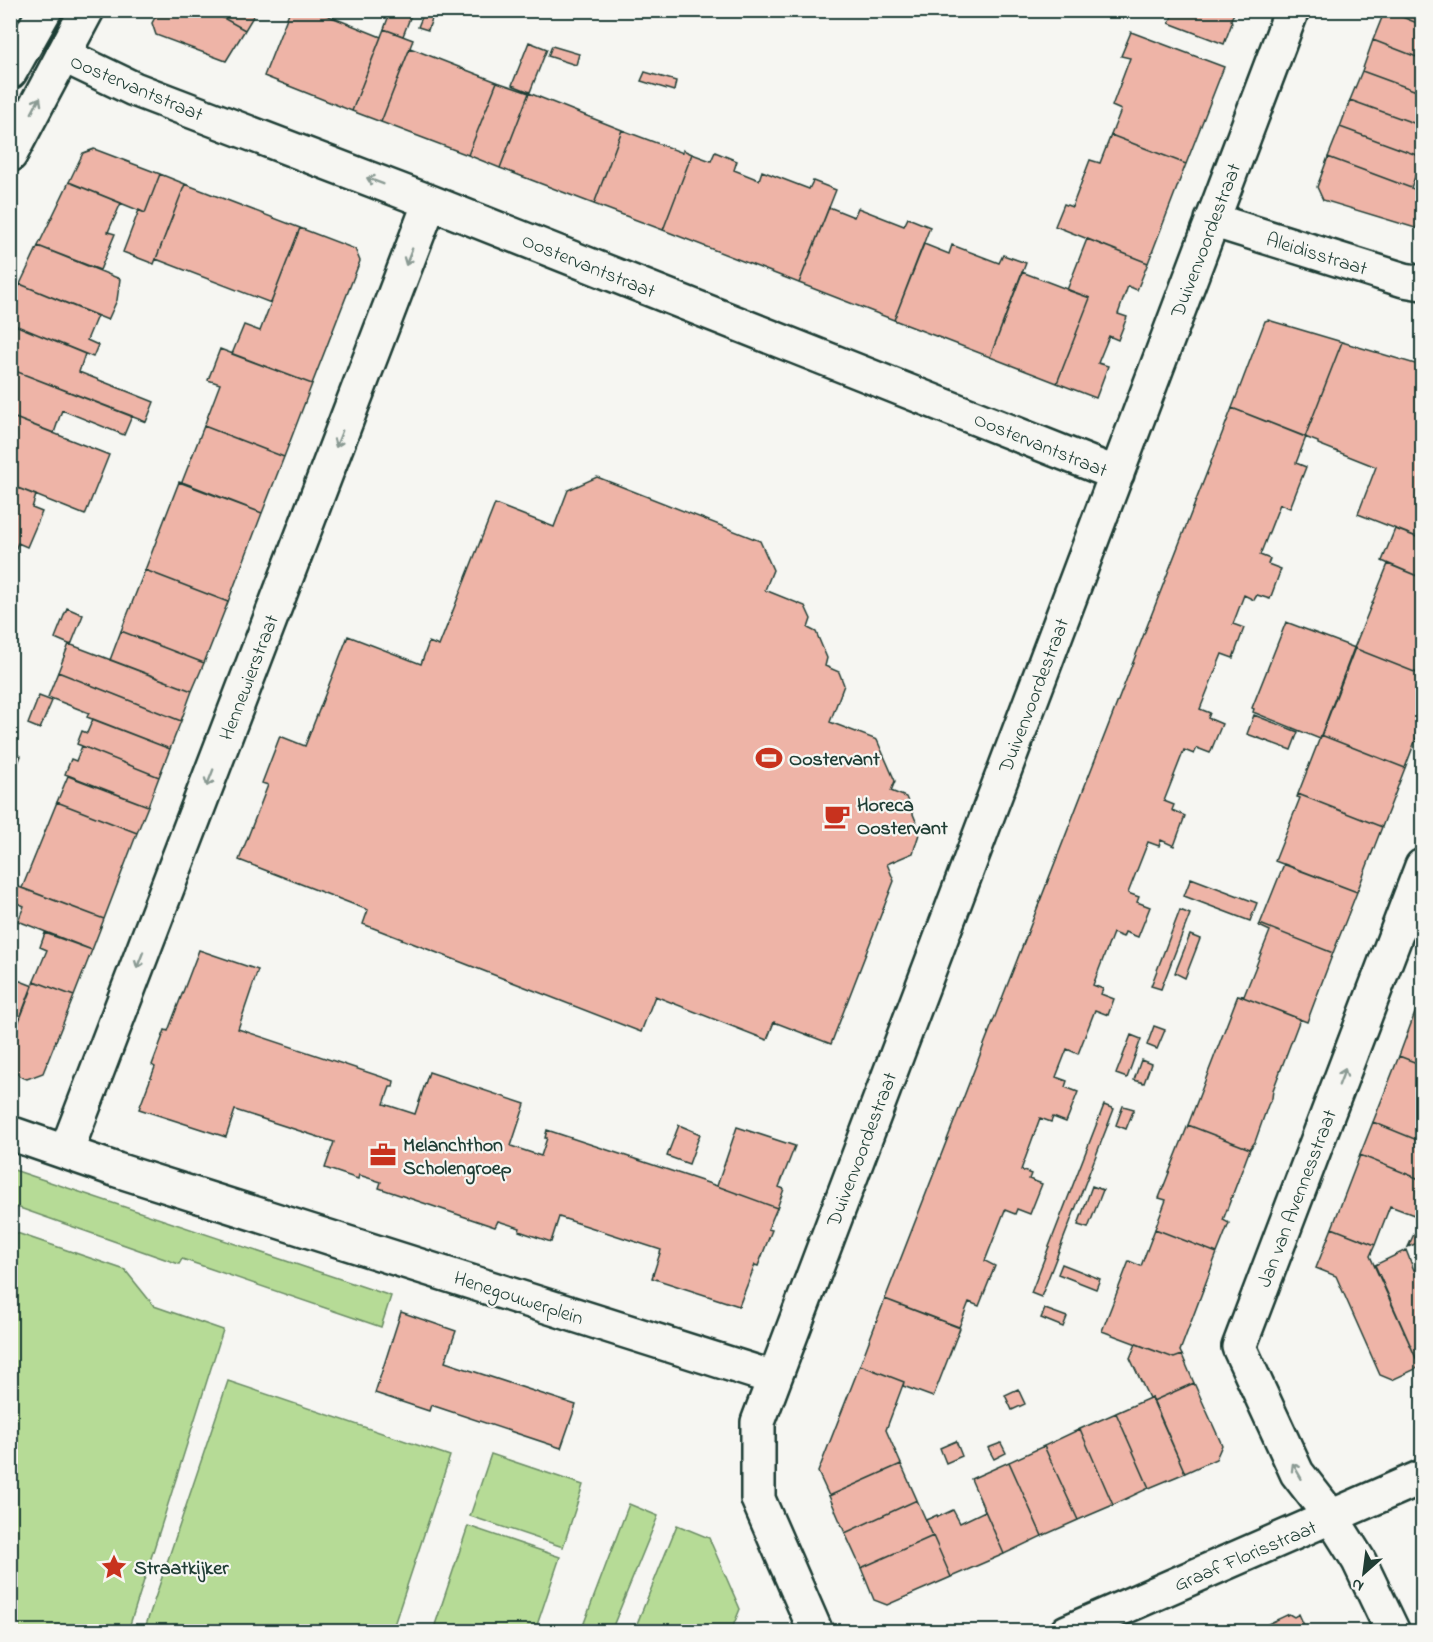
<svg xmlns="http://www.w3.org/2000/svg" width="1433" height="1642" font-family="'Indie Flower',sans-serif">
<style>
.green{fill:#b6db96;stroke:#6a8c65;stroke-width:1.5}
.building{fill:#eeb4a7;stroke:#1f3d34;stroke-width:1.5}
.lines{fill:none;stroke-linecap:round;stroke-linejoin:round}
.minor-casing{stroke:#1f3d34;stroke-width:38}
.major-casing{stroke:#1f3d34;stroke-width:38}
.minor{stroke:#f6f6f2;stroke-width:33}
.major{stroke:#f6f6f2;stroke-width:33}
.oneway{stroke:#8a9a93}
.labels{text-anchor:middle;stroke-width:4.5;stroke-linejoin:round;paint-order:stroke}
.street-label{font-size:20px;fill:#1f3d34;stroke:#f6f6f2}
.poi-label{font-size:20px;font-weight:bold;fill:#1f3d34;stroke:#f6f6f2;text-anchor:start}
</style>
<rect width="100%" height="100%" fill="#f6f6f2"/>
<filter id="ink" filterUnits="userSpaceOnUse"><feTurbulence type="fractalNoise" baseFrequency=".0167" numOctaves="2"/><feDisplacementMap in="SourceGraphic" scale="12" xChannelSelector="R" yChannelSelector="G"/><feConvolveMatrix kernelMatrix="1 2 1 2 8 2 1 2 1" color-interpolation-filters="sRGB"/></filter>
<g filter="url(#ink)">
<path class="green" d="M 11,1169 L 391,1296 L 381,1327 L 182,1259 L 179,1264 L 11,1205 Z
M 11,1231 L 125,1270 L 154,1306 L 223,1330 L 128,1631 L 11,1631 Z
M 228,1381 L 450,1456 L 392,1631 L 144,1631 Z
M 491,1454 L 583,1485 L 563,1547 L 470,1516 Z
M 629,1504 L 658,1516 L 611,1631 L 581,1631 Z
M 677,1525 L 709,1538 L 740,1609 L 731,1631 L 634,1631 Z
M 468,1526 L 560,1557 L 535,1631 L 433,1631 Z"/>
<path class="building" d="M 159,10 L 209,10 L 245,30 L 226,61 L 156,35 L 152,23 Z
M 209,10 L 257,10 L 245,30 Z
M 290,10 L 314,10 L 381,37 L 352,111 L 264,76 Z
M 371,10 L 413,10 L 403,36 L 384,29 L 388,18 Z
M 425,10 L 435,10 L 428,30 L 418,27 Z
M 1164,10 L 1236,10 L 1231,19 L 1232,23 L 1224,44 L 1169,23 L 1173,14 Z
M 1385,10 L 1422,10 L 1422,25 Z
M 1385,10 L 1422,25 L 1422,59 L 1373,40 Z
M 384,29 L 413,40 L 381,122 L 352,111 Z
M 1131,32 L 1224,67 L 1186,164 L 1111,135 L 1121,110 L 1112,106 L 1130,58 L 1121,56 Z
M 1373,40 L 1422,59 L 1422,93 L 1362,71 Z
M 529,42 L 547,49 L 530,92 L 512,85 Z
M 552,46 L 579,54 L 576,65 L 548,56 Z
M 410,48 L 497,82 L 468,155 L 381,122 Z
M 1362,71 L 1422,93 L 1422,126 L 1350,100 Z
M 645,72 L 676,81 L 674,91 L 641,81 Z
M 497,82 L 529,93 L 500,168 L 468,155 Z
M 529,93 L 622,130 L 594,204 L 500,168 Z
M 1350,100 L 1422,126 L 1422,157 L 1340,127 Z
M 1340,127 L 1422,157 L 1411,188 L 1328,157 Z
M 622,130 L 683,153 L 683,150 L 692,154 L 663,230 L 594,204 Z
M 1111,135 L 1186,164 L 1148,263 L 1055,226 L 1064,204 L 1072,207 L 1090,160 L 1100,163 Z
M 94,149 L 160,174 L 145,213 L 69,182 L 83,153 Z
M 715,152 L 737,161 L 734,170 L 759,180 L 762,171 L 809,189 L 813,181 L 836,190 L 799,283 L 663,230 L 692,154 L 711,161 Z
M 1328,157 L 1422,192 L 1422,230 L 1323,200 L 1317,187 Z
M 160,174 L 185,184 L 154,264 L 123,252 L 139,210 L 145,213 Z
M 69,182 L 121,203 L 108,232 L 115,234 L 100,270 L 38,246 Z
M 185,184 L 300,228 L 271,303 L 156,259 Z
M 829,207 L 854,217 L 858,208 L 904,226 L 908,218 L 930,227 L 894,320 L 799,283 Z
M 300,228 L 355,249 L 360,261 L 312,384 L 232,354 L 244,325 L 260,331 Z
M 1087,239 L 1148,263 L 1137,290 L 1128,286 L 1118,314 L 1127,317 L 1118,340 L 1109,336 L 1098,363 L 1108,366 L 1096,398 L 1057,383 L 1090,298 L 1067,290 Z
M 924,244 L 949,254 L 952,245 L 999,263 L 1003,255 L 1026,263 L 990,357 L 894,320 Z
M 38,246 L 120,279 L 117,300 L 108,320 L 20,284 Z
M 1022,272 L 1090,298 L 1057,383 L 990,357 Z
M 20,284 L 97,316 L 87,340 L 98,345 L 93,357 L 10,323 L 10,306 Z
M 1268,320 L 1342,342 L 1305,437 L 1232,408 L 1265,321 Z
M 10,323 L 85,354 L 79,372 L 154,402 L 146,422 L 10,369 Z
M 1342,342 L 1422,366 L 1422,539 L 1358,514 L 1376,467 L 1318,444 L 1318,442 L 1305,437 Z
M 220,349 L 312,384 L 284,457 L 204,426 L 220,384 L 208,380 Z
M 10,369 L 132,416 L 124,435 L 62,410 L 54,433 L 10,416 Z
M 1232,408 L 1306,437 L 1296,463 L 1306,467 L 1290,508 L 1280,504 L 1260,555 L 1270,559 L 1268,564 L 1281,569 L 1270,599 L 1257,595 L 1254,600 L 1244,595 L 1233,624 L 1244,628 L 1233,658 L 1222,654 L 1200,709 L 1210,713 L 1208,718 L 1222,724 L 1210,753 L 1197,748 L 1194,754 L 1184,750 L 1164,801 L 1174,805 L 1172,810 L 1185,816 L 1174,846 L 1161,840 L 1159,846 L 1148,842 L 1128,893 L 1139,897 L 1137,902 L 1150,907 L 1138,937 L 1125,932 L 1123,937 L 1113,933 L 1093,985 L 1103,989 L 1101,994 L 1114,999 L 1108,1015 L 1095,1010 L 1078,1054 L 1067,1049 L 1056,1077 L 1067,1081 L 1065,1087 L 1078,1092 L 1066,1122 L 1053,1117 L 1051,1122 L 1040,1118 L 1021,1170 L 1031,1174 L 1029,1179 L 1042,1184 L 1030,1214 L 1017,1209 L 1015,1214 L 1005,1210 L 985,1261 L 995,1266 L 979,1306 L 969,1302 L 959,1327 L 885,1299 Z
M 10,416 L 109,455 L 85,515 L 10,485 Z
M 204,426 L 284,457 L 262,513 L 182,482 Z
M 597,477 L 760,541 L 773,570 L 765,590 L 805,606 L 811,619 L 808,628 L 816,632 L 827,658 L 825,666 L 839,672 L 844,685 L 830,722 L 877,740 L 895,781 L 891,791 L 906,797 L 920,831 L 913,853 L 887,864 L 894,881 L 831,1044 L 774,1022 L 767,1040 L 655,996 L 641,1032 L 363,924 L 368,910 L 239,860 L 268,785 L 262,783 L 280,736 L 305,746 L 348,636 L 421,664 L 429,642 L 439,646 L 495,504 L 554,527 L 568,490 Z
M 179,482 L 262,513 L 228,602 L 145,570 Z
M 10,485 L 36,495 L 32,508 L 42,512 L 27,547 L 18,543 L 13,555 L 10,554 Z
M 1395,529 L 1422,539 L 1422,578 L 1382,561 Z
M 1388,564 L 1422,578 L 1422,675 L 1354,648 Z
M 145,570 L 228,602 L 204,663 L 121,631 Z
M 67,608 L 83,615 L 71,645 L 55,638 Z
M 1286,622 L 1355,648 L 1320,739 L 1253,712 L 1254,709 L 1252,708 Z
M 121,631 L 204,663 L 192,691 L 110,660 Z
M 69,644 L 192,691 L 181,721 L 58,672 Z
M 1354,648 L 1422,675 L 1422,723 L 1405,768 L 1321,735 Z
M 58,672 L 181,721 L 170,749 L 87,717 L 89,713 L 48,697 Z
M 39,696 L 52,701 L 40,729 L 28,724 Z
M 1254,715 L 1298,732 L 1291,750 L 1247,734 Z
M 93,719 L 170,749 L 159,777 L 77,744 L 82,731 L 87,733 Z
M 1321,735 L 1405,768 L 1382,827 L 1298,794 Z
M 82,746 L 159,777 L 148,806 L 65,774 L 71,759 L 76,761 Z
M 10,752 L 21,756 L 10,783 Z
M 68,776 L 148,806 L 137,833 L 57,802 Z
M 1298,794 L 1382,827 L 1357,892 L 1275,861 L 1300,798 L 1297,797 Z
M 57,802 L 137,833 L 104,919 L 22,888 Z
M 1284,864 L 1357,892 L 1333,953 L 1260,924 Z
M 1191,878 L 1257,903 L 1250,921 L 1184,896 Z
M 16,886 L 104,919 L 92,950 L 18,921 L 24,906 L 10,900 Z
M 1180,910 L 1190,914 L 1161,989 L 1151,986 Z
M 1260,924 L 1333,953 L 1307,1022 L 1238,995 L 1244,996 L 1270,931 L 1259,926 Z
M 45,933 L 92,950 L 74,996 L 34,981 L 47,950 L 40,947 Z
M 1190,935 L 1200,939 L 1185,978 L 1175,973 Z
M 199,950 L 258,970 L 238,1029 L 394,1081 L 393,1087 L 390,1087 L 384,1104 L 415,1114 L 429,1072 L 525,1104 L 511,1146 L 541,1156 L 547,1138 L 545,1138 L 547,1130 L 717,1186 L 777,1208 L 768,1229 L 772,1230 L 758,1266 L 755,1265 L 739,1306 L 652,1278 L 661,1250 L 559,1217 L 551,1242 L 519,1231 L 520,1228 L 498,1221 L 495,1227 L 379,1188 L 381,1182 L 359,1175 L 358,1179 L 325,1168 L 334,1142 L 235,1110 L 226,1137 L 139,1109 L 155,1067 L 152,1065 L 165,1030 L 168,1031 Z
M 10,977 L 33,986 L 10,1044 Z
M 34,981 L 74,996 L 43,1073 L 27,1079 L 19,1076 L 16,1070 L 10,1068 L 10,1044 Z
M 1422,994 L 1422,1065 L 1399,1056 Z
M 1238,995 L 1300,1019 L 1273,1090 L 1272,1098 L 1268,1105 L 1255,1142 L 1250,1149 L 1188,1125 Z
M 1154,1026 L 1165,1030 L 1157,1049 L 1147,1045 Z
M 1131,1035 L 1141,1039 L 1127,1078 L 1116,1074 Z
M 1399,1056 L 1422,1065 L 1422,1142 L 1373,1122 Z
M 1141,1060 L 1151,1064 L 1144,1083 L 1134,1080 Z
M 1104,1105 L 1114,1109 L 1041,1297 L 1031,1293 Z
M 1123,1106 L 1134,1109 L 1126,1129 L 1116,1125 Z
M 1373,1122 L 1422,1142 L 1422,1180 L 1360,1155 Z
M 679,1125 L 700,1134 L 689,1164 L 667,1156 Z
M 1188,1125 L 1250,1149 L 1223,1220 L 1229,1223 L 1217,1253 L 1155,1229 L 1166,1200 L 1159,1198 Z
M 737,1127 L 795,1146 L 779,1187 L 784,1189 L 777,1208 L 717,1186 Z
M 1360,1155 L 1422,1180 L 1422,1193 L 1414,1215 L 1390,1206 L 1375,1245 L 1332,1228 Z
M 1092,1186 L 1103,1190 L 1088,1228 L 1078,1225 Z
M 1332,1228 L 1375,1245 L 1370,1256 L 1420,1367 L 1392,1380 L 1380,1375 L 1336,1276 L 1316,1268 Z
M 1155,1229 L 1217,1253 L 1180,1351 L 1182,1355 L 1174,1358 L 1102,1331 L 1129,1261 L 1141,1266 Z
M 1422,1230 L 1422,1241 L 1408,1247 L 1414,1234 Z
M 1406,1250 L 1414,1270 L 1417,1268 L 1422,1280 L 1422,1366 L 1420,1367 L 1375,1265 Z
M 1062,1264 L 1100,1279 L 1096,1289 L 1058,1274 Z
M 885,1299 L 960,1328 L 933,1397 L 903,1386 L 904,1382 L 860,1365 Z
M 1045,1309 L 1067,1317 L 1063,1327 L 1041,1318 Z
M 401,1312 L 456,1331 L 445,1362 L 576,1405 L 561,1448 L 431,1405 L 429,1411 L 375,1393 Z
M 1136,1344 L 1174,1358 L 1182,1355 L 1194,1383 L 1153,1401 L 1152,1397 L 1149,1398 L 1130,1358 Z
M 860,1365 L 904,1382 L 886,1430 L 901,1464 L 829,1496 L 818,1472 Z
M 1194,1383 L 1222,1445 L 1216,1459 L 1185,1473 L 1153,1401 Z
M 1018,1389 L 1025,1404 L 1012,1410 L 1005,1395 Z
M 1152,1397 L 1185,1473 L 1149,1488 L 1116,1413 Z
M 1116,1413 L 1149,1488 L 1113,1505 L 1080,1429 Z
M 1080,1429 L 1113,1505 L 1078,1520 L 1044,1446 Z
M 956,1441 L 962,1456 L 946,1463 L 940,1448 Z
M 1001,1443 L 1006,1453 L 994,1459 L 988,1448 Z
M 1044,1446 L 1078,1520 L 1042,1536 L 1009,1462 Z
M 1009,1462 L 1042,1536 L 1004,1554 L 971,1479 Z
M 901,1464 L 917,1500 L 845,1533 L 829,1496 Z
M 917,1500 L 933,1536 L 861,1568 L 845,1533 Z
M 953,1510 L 960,1523 L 985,1511 L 1004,1554 L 951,1577 L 926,1520 L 937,1515 L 938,1517 Z
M 933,1536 L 951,1577 L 887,1605 L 874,1600 L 861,1568 Z
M 1289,1614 L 1294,1617 L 1299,1614 L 1307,1632 L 1256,1632 L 1255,1630 Z"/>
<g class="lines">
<g class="minor-casing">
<path id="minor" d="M 63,55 L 134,89 L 430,202 L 1117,474
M 1212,220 L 1404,280 L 1422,283
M 10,1133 L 117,1170 L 774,1378
M 66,1152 L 430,202
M 816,1632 L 758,1499 L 758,1422 L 1292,10
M 1067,1632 L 1422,1477
M 1393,1632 L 1359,1561 L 1332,1518 L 1297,1473 L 1239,1347 L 1422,866"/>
</g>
<g class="major-casing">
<path id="major" d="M 10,72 L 45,10
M 10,155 L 87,10"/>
</g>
<use href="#minor" class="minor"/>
<use href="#major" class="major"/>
</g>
<defs><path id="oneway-shaft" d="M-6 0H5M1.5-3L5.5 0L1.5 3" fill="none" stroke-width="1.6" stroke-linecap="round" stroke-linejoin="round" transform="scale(1.5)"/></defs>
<g class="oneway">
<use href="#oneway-shaft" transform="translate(36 105) rotate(-62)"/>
<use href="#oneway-shaft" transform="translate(375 181) rotate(-159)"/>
<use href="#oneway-shaft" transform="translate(409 257) rotate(111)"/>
<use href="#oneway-shaft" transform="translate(339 439) rotate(111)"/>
<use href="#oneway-shaft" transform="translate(210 778) rotate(111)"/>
<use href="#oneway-shaft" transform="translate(140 960) rotate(111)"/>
<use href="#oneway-shaft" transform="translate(1342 1077) rotate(-69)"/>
<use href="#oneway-shaft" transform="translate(1297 1471) rotate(-120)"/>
</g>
</g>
<defs>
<g id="stadium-bare" transform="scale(2.07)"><path d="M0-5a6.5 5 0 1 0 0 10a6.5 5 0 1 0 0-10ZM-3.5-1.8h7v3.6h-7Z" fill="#c8321e" stroke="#f6f6f2" stroke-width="2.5" paint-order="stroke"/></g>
<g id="cafe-bare" transform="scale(2.07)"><path d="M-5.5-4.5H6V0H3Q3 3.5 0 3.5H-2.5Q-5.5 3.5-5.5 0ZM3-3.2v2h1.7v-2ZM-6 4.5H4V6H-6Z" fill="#c8321e" stroke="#f6f6f2" stroke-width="2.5" paint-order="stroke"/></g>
<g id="office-bare" transform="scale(2.07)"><path d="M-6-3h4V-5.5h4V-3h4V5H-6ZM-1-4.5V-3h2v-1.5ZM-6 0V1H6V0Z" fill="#c8321e" stroke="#f6f6f2" stroke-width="2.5" paint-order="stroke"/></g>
<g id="sight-bare" transform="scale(2.07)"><path d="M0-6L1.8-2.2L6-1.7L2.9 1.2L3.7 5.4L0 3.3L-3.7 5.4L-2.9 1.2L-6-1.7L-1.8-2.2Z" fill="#c8321e" stroke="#f6f6f2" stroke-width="2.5" paint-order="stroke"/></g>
</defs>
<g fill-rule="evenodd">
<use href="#stadium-bare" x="769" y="758"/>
<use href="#cafe-bare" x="837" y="816"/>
<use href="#office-bare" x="383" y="1155"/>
<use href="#sight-bare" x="114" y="1567"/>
</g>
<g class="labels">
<g class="street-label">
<text transform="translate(137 87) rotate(23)" y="7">Oostervantstraat</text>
<text transform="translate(1205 240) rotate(-69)" y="7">Duivenvoordestraat</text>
<text transform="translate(1317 253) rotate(17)" y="7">Aleidisstraat</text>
<text transform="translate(589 265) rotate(22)" y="7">Oostervantstraat</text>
<text transform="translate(1041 444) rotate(22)" y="7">Oostervantstraat</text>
<text transform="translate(248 677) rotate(-69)" y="7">Hennewierstraat</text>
<text transform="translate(1033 695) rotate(-69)" y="7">Duivenvoordestraat</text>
<text transform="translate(861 1149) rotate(-69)" y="7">Duivenvoordestraat</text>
<text transform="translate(1296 1198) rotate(-69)" y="7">Jan van Avennesstraat</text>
<text transform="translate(519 1297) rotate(18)" y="7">Henegouwerplein</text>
<text transform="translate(1245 1555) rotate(-23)" y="7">Graaf Florisstraat</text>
</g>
<g class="poi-label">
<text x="789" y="765">Oostervant</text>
<text x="857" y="811">Horeca<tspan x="857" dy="23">Oostervant</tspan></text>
<text x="403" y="1151">Melanchthon<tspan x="403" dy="23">Scholengroep</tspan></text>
<text x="134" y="1574">Straatkijker</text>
</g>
</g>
<rect width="1433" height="1642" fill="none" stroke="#f6f6f2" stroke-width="36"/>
<rect x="18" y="18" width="1397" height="1606" fill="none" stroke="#1f3d34" stroke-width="2" filter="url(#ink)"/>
<g transform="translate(1364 1573) rotate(208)" stroke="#f6f6f2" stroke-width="4.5" paint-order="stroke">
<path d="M0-4.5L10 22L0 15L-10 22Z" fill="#1f3d34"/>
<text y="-9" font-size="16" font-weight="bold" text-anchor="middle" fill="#1f3d34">N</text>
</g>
</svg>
